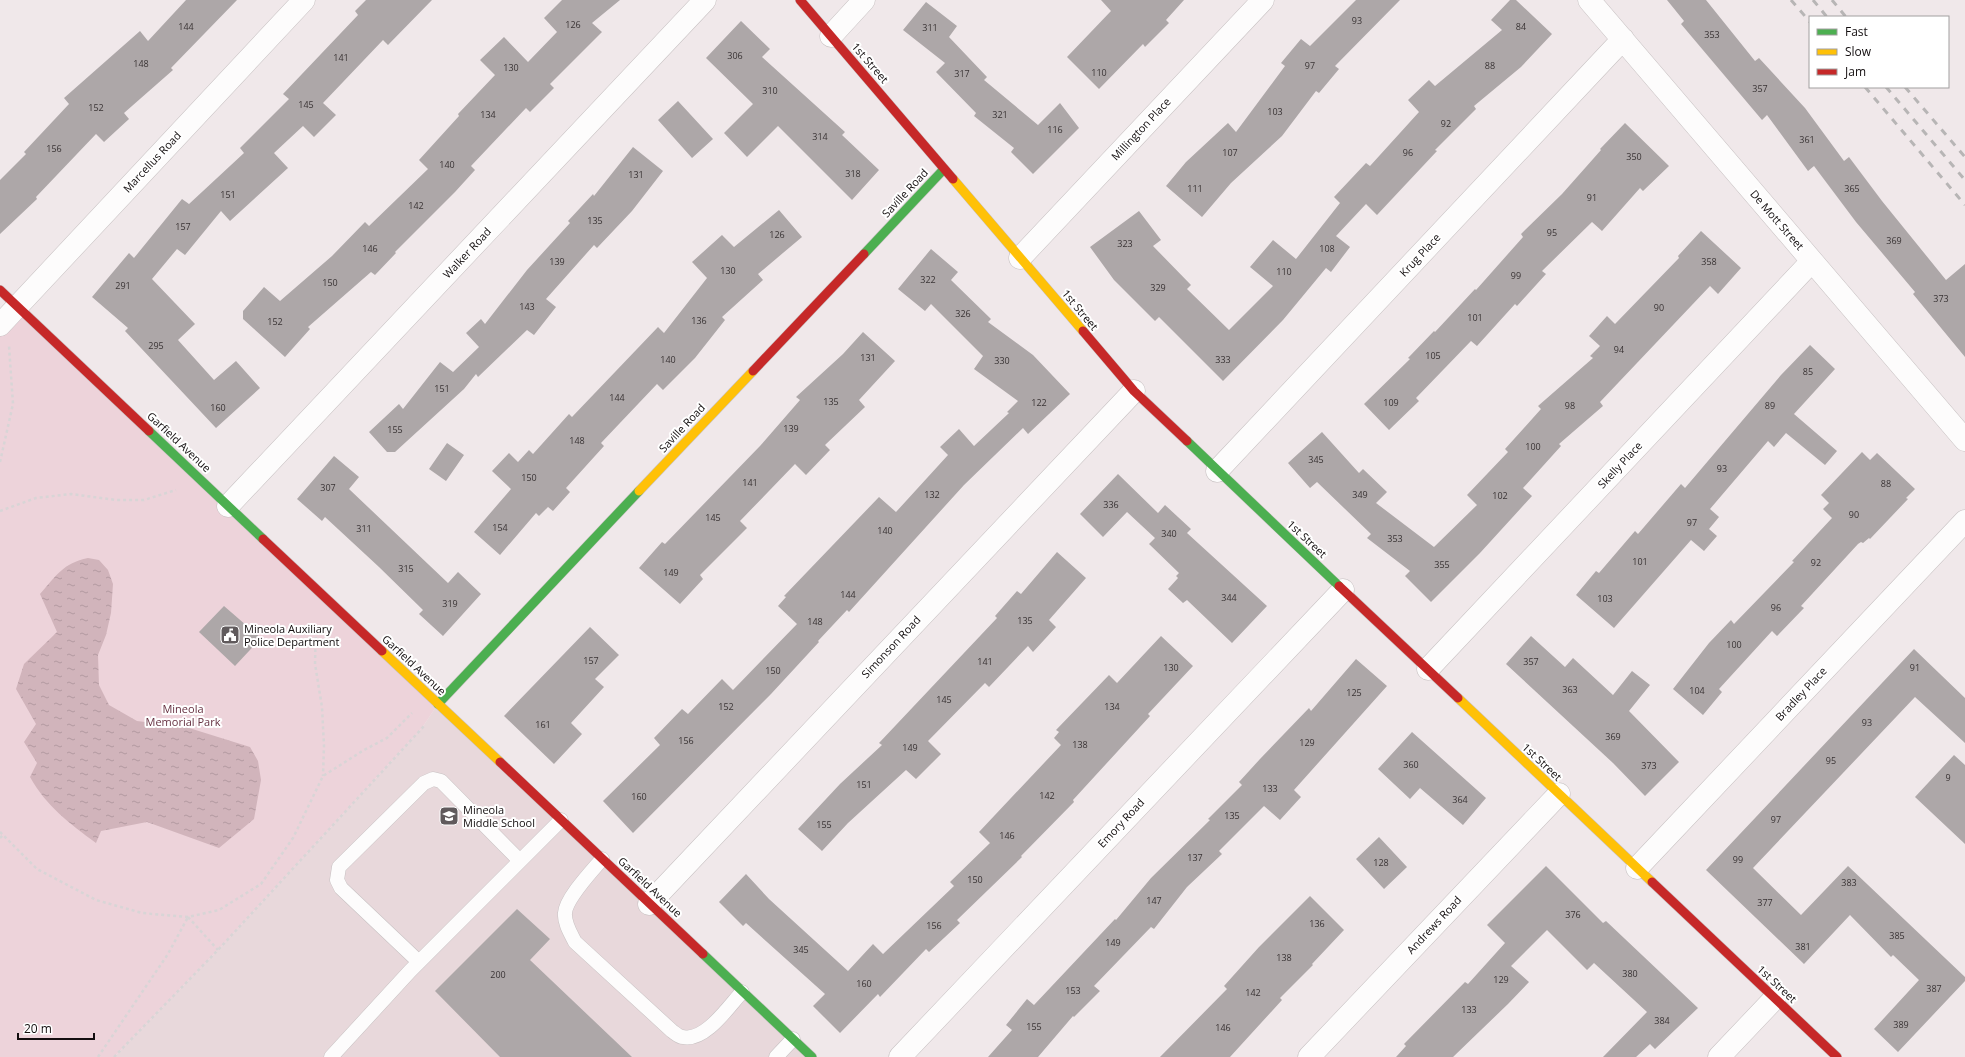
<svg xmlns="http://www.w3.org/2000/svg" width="1965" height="1057" font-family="'Open Sans',sans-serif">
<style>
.built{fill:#e8d8db}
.park{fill:#edd3da}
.water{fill:url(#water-ripples)}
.building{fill:#ada7a8}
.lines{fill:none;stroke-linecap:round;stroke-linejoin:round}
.lane-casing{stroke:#c7c1c2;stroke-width:15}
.street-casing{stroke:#c7c1c2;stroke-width:23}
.fast-casing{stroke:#c7c1c2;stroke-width:10}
.slow-casing{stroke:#c7c1c2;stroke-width:10}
.jam-casing{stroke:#c7c1c2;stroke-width:10}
.path{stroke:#d8d5d6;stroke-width:2.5;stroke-dasharray:3 3;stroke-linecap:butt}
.lane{stroke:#fdfcfc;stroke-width:14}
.street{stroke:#fdfcfc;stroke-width:22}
.fast{stroke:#4caf50;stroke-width:9}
.slow{stroke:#ffc107;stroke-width:9}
.jam{stroke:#c62828;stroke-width:9}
.rail{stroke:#b7b5b5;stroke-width:3;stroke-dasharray:7 7;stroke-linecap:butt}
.labels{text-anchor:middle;stroke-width:4;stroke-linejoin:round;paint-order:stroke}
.number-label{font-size:9px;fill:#3a3435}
.street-label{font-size:11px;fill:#130e0f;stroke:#fff}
.poi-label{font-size:11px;fill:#130e0f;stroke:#fff;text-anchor:start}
.park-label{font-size:11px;fill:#663141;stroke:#fff}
</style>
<defs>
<pattern id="water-ripples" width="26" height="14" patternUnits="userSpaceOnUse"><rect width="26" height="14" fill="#d1b4bb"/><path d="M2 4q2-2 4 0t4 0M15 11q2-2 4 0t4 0" fill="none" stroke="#b39aa0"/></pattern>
</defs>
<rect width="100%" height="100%" fill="#f0e8ea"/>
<path class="built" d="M 438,704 L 812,1057 L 114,1057 L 218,950 L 422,728 Z"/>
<path class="park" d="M 18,306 L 438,704 L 422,728 L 218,950 L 114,1057 L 0,1057 L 0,325 Z"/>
<path class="water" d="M 88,558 L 99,560 L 108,570 L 113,584 L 111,613 L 106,635 L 98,655 L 99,685 L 109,705 L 137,721 L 186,727 L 250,747 L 258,761 L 261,780 L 254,819 L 219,848 L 147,822 L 101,831 L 96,843 C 69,823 47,807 30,777 L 37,763 L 24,742 L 36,724 L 16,689 L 24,664 L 57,632 L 40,594 C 56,576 63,563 88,558 Z"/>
<path class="building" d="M 186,0 L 237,0 L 171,68 L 173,70 L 124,113 L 129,119 L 104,142 L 96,134 L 36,197 L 37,199 L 0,234 L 0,180 L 26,154 L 24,152 L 69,104 L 64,98 L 140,31 L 148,41 Z
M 366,0 L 432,0 L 388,45 L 383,40 L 323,103 L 336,115 L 314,137 L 303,126 L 274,153 L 288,168 L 230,221 L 221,211 L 185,255 L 177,249 L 152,279 L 195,324 L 178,340 L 214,380 L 236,361 L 260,388 L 216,428 L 125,331 L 128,328 L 92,297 L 129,253 L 134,258 L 182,199 L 189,204 L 244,153 L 240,148 L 289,99 L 283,94 L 358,15 L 355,11 Z
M 562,0 L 620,0 L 592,23 L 602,32 L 550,84 L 554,88 L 530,112 L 526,108 L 471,166 L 475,170 L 455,192 L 395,252 L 396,253 L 375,275 L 371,272 L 308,327 L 310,329 L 285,357 L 243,319 L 243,311 L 264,287 L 280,301 L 332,256 L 365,222 L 369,226 L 428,169 L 419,160 L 459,116 L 458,114 L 495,75 L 480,60 L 504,37 L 528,62 L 557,32 L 544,18 Z
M 1101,0 L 1184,0 L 1166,20 L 1169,23 L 1145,47 L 1143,44 L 1099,89 L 1067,57 L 1111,11 Z
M 1356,0 L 1400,0 L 1335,66 L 1339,69 L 1319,93 L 1316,91 L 1282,136 L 1231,183 L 1202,217 L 1166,186 L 1186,162 L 1228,123 L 1236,132 L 1285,66 L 1281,63 L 1301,39 L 1310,46 Z
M 1510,0 L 1516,0 L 1552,34 L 1521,67 L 1474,106 L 1476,109 L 1435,150 L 1437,151 L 1377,215 L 1366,204 L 1336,236 L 1350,247 L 1331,272 L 1326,268 L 1283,320 L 1223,381 L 1159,317 L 1155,321 L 1114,280 L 1090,247 L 1139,211 L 1161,240 L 1153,246 L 1191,285 L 1187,289 L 1229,330 L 1273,286 L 1250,267 L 1273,240 L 1296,259 L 1340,203 L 1334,197 L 1366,163 L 1370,166 L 1419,112 L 1408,100 L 1429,80 L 1435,86 L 1502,30 L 1491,20 Z
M 1667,0 L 1706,0 L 1755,61 L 1759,58 L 1805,108 L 1844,161 L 1849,157 L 1882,201 L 1946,280 L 1965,264 L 1965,357 L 1913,294 L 1915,292 L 1856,222 L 1814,166 L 1808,171 L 1767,115 L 1762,120 L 1681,24 L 1684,21 Z
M 926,2 L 957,26 L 949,37 L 987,77 L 984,80 L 1038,125 L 1060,103 L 1079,128 L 1033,174 L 1011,152 L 1014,148 L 974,116 L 976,113 L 936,72 L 945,63 L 903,30 Z
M 741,21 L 770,49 L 762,57 L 845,132 L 842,135 L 879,170 L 852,200 L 778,126 L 747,157 L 724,133 L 753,104 L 706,58 Z
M 678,101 L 713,139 L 692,158 L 658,120 Z
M 1625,123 L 1669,166 L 1643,191 L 1640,188 L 1602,231 L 1592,222 L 1542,271 L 1546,274 L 1517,306 L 1515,304 L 1477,346 L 1471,341 L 1416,398 L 1419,401 L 1389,430 L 1364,404 L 1410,359 L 1408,358 L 1434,331 L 1435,332 L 1475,289 L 1476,290 L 1523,237 L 1521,234 L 1562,194 L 1601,150 L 1600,149 Z
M 633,147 L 663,171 L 632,211 L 597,248 L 594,245 L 546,299 L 556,307 L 534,335 L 527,330 L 478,377 L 476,374 L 464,389 L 395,452 L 387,452 L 369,432 L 399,404 L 403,409 L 440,362 L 453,372 L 479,347 L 466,333 L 481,319 L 485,324 L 527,270 L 570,223 L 568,221 L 593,194 L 594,196 Z
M 779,210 L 802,237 L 758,274 L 763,280 L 722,317 L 725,320 L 695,358 L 663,390 L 657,384 L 601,443 L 604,446 L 566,488 L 570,492 L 553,511 L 548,507 L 539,516 L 536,513 L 500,555 L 474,532 L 511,489 L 492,471 L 509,453 L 518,462 L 529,450 L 533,454 L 569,414 L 572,417 L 658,327 L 664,333 L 707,278 L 692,262 L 722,235 L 734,247 Z
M 1701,231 L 1741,268 L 1718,294 L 1710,286 L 1600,402 L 1603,406 L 1559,444 L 1561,446 L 1523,488 L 1532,496 L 1480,553 L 1431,602 L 1405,576 L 1410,571 L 1367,538 L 1371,534 L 1317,482 L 1310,488 L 1288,463 L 1322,432 L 1359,473 L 1363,469 L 1387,492 L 1376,503 L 1434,547 L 1477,505 L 1467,495 L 1508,452 L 1505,449 L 1541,409 L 1538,406 L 1593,358 L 1590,356 L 1600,346 L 1589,336 L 1607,316 L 1615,324 L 1679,258 L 1678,256 Z
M 931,249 L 958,272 L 951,280 L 991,319 L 988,322 L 1033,355 L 1070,394 L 1028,434 L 1023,428 L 964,485 L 849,612 L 847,610 L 818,641 L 819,642 L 771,694 L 633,833 L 603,801 L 660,745 L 654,738 L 682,709 L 688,714 L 722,679 L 733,690 L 797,624 L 778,606 L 786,597 L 784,596 L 879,497 L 896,512 L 948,455 L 940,447 L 959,429 L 974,446 L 1009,413 L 1007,412 L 1018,401 L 974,369 L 983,356 L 931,304 L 925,311 L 898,289 Z
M 863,332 L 895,361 L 859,400 L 865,407 L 825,445 L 830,450 L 806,475 L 795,464 L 740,521 L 747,528 L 700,575 L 703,579 L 680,604 L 639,568 L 662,542 L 665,544 L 760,446 L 800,400 L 796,397 L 843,354 Z
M 1810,345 L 1835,369 L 1794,414 L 1837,451 L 1825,465 L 1786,433 L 1774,447 L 1768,441 L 1710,509 L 1719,517 L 1709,529 L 1717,536 L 1704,551 L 1691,540 L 1614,628 L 1576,595 L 1596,571 L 1599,573 L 1635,531 L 1638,534 L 1681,484 L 1685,488 L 1781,375 Z
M 447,443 L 464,455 L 446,481 L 429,469 Z
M 1862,452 L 1870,460 L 1877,453 L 1915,489 L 1906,498 L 1908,499 L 1870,539 L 1869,538 L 1863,543 L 1861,542 L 1858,544 L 1801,606 L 1804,608 L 1777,636 L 1772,631 L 1719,689 L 1722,692 L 1703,715 L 1673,689 L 1709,643 L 1731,620 L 1734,624 L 1794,562 L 1792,561 L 1832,518 L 1823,509 L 1829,503 L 1821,495 Z
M 334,456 L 359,477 L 349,489 L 448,583 L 458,572 L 481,594 L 443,636 L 419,614 L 423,610 L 379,567 L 325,517 L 322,521 L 297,499 Z
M 1118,474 L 1158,513 L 1165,505 L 1191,529 L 1187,533 L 1267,606 L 1232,643 L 1187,600 L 1183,603 L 1168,589 L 1178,578 L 1176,576 L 1179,573 L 1149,544 L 1155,538 L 1127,512 L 1103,537 L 1080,514 Z
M 1057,552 L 1086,578 L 1049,620 L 1056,627 L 1033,652 L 1028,646 L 989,687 L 985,683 L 928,741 L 941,754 L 916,779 L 906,770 L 848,823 L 822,851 L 798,829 L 840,784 L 882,745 L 879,743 L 997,618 L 995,616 L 1017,591 L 1021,594 Z
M 224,606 L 261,638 L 235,666 L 199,632 Z
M 590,627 L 619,655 L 595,679 L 604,687 L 571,723 L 582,734 L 554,764 L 504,716 Z
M 1161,636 L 1193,666 L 1148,714 L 1150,716 L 1073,800 L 1074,802 L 1021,856 L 1022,857 L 957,920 L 960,923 L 929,952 L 926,949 L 880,997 L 878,994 L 840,1033 L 813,1006 L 825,994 L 746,923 L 743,926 L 719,902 L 746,874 L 769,899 L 848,971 L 873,944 L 883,954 L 954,886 L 950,882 L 990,843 L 979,832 L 1061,745 L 1054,738 L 1059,732 L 1056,730 L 1109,675 L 1117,683 Z
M 1531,636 L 1565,667 L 1573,658 L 1613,695 L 1632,671 L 1650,685 L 1629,711 L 1679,762 L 1645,796 L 1613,763 L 1506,664 Z
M 1914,649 L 1965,698 L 1965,743 L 1915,697 L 1753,868 L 1801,915 L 1848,866 L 1965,977 L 1965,981 L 1898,1052 L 1874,1029 L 1919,980 L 1893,955 L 1891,957 L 1850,915 L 1804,964 L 1706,870 Z
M 1356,659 L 1387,686 L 1294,790 L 1301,797 L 1280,820 L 1264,806 L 1219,851 L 1222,854 L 1187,887 L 1154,929 L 1151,927 L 1094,986 L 1100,991 L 1074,1017 L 1073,1016 L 1038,1057 L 988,1057 L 1012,1030 L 1006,1025 L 1027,999 L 1034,1005 L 1115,919 L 1116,920 L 1151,878 L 1210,820 L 1208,819 L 1242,785 L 1239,782 L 1260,759 L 1309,708 L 1311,711 Z
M 1412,732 L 1486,798 L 1463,825 L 1420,788 L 1410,799 L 1378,769 Z
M 1954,755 L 1965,765 L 1965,844 L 1915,797 Z
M 1379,837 L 1407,867 L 1384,889 L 1356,859 Z
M 1546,866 L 1603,923 L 1606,921 L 1698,1008 L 1655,1049 L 1650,1044 L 1636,1057 L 1603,1057 L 1647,1012 L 1594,963 L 1587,970 L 1547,930 L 1511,966 L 1529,982 L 1508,1004 L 1453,1057 L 1396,1057 L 1406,1046 L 1404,1044 L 1465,982 L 1468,984 L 1505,943 L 1487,925 Z
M 1310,896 L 1344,930 L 1312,964 L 1313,965 L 1280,998 L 1282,1000 L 1230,1057 L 1160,1057 L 1227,989 L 1224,986 L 1259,947 Z
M 517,909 L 550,939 L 530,960 L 632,1057 L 500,1057 L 435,991 Z"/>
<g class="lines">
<g class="lane-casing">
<path id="lane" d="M 602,859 C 592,871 566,898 565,913 C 564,923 571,934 575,942 L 672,1031 C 675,1033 679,1037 683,1037 C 705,1042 729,1006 742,992
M 419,962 L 341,888 L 337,880 L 339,867 L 424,783 L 433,779 L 441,781 L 520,861
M 331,1057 L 410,971 L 561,820
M 776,1057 L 793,1039"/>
</g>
<g class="street-casing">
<path id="street" d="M 1589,0 L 1965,440
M 831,36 L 864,0
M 1020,258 L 1263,0
M 0,325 L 304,0
M 1217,471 L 1623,39
M 228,506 L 705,0
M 1428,669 L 1812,261
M 1637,868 L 1965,521
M 649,904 L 1134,391
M 900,1057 L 1343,590
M 1309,1057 L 1559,794
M 1719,1057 L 1775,998"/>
</g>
<g class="fast-casing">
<path id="fast" d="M 864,254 L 944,169
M 149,431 L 263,539
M 1187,441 L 1339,586
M 438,704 L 639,491
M 703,954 L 812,1057"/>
</g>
<g class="slow-casing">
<path id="slow" d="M 953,179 L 1083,331
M 639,491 L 753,371
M 382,651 L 500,762
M 1458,698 L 1652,882"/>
</g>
<g class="jam-casing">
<path id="jam" d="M 800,0 L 953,179
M 0,290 L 149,431
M 1083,331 L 1134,391 L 1187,441
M 753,371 L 864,254
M 263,539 L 382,651
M 1339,586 L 1458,698
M 500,762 L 703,954
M 1652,882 L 1837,1057"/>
</g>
<path class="path" d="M 0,462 L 13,404 L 9,346
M 0,511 L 36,498 L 71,494 L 116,500 L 144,500 L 176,490
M 316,625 L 315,664 L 322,707 L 324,746 L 323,776
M 0,832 L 37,869 L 96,900 L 142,913 L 188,917 L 219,910 L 261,884 L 293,838 L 323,776 L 364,750 L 387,738 L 412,713
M 0,838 L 3,835
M 188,917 L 218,950
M 98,1057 L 168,954 L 188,917
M 114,1057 L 218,950 L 425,725"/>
<use href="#lane" class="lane"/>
<use href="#street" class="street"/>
<use href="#fast" class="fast"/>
<use href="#slow" class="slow"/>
<use href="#jam" class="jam"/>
<path class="rail" d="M 1791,0 L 1810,22
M 1813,0 L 1827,17
M 1832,0 L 1846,17
M 1865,87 L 1965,205
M 1886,87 L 1965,180
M 1905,87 L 1965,157"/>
</g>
<defs>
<g id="civic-square" transform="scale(1)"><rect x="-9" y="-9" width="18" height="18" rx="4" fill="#605a5c" stroke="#fff"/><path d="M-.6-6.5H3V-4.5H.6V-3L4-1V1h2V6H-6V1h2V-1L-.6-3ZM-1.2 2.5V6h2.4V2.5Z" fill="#fff"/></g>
<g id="school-square" transform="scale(1)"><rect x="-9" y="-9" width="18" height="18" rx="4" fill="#605a5c" stroke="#fff"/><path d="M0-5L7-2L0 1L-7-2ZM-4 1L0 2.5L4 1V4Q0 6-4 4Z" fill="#fff"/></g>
</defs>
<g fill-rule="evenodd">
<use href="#civic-square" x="230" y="635"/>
<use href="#school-square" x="449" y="816"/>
</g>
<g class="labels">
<g class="number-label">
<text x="1357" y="24">93</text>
<text x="573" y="28">126</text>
<text x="186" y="30">144</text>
<text x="1521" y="30">84</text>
<text x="930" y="31">311</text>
<text x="1712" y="38">353</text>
<text x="735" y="59">306</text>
<text x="341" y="61">141</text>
<text x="141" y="67">148</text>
<text x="1310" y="69">97</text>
<text x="1490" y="69">88</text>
<text x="511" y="71">130</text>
<text x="1099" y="76">110</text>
<text x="962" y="77">317</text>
<text x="1760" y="92">357</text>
<text x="770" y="94">310</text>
<text x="306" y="108">145</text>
<text x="96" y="111">152</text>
<text x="1275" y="115">103</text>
<text x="488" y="118">134</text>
<text x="1000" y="118">321</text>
<text x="1446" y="127">92</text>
<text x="1055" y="133">116</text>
<text x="820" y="140">314</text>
<text x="1807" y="143">361</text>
<text x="54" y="152">156</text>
<text x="1230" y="156">107</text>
<text x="1408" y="156">96</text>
<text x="1634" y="160">350</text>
<text x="447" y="168">140</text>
<text x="853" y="177">318</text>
<text x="636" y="178">131</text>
<text x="1195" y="192">111</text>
<text x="1852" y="192">365</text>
<text x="228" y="198">151</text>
<text x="1592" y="201">91</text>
<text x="416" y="209">142</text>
<text x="595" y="224">135</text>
<text x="183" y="230">157</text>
<text x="1552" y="236">95</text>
<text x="777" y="238">126</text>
<text x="1894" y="244">369</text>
<text x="1125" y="247">323</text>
<text x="370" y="252">146</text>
<text x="1327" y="252">108</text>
<text x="557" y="265">139</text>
<text x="1709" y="265">358</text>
<text x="728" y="274">130</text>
<text x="1284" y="275">110</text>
<text x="1516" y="279">99</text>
<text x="928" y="283">322</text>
<text x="330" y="286">150</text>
<text x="123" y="289">291</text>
<text x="1158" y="291">329</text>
<text x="1941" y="302">373</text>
<text x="527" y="310">143</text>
<text x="1659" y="311">90</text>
<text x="963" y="317">326</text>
<text x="1475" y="321">101</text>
<text x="699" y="324">136</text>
<text x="275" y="325">152</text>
<text x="156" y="349">295</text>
<text x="1619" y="353">94</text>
<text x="1433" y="359">105</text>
<text x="868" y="361">131</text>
<text x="668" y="363">140</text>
<text x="1223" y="363">333</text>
<text x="1002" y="364">330</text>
<text x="1808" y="375">85</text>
<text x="442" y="392">151</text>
<text x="617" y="401">144</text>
<text x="831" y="405">135</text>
<text x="1039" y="406">122</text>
<text x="1391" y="406">109</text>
<text x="1570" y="409">98</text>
<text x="1770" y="409">89</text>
<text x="218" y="411">160</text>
<text x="791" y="432">139</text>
<text x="395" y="433">155</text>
<text x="577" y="444">148</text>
<text x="1533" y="450">100</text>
<text x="1316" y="463">345</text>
<text x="1722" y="472">93</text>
<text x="529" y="481">150</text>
<text x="750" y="486">141</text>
<text x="1886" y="487">88</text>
<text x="328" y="491">307</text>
<text x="932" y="498">132</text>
<text x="1360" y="498">349</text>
<text x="1500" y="499">102</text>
<text x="1111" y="508">336</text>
<text x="1854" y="518">90</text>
<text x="713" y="521">145</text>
<text x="1692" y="526">97</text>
<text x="500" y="531">154</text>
<text x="364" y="532">311</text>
<text x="885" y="534">140</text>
<text x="1169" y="537">340</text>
<text x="1395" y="542">353</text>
<text x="1640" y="565">101</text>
<text x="1816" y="566">92</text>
<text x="1442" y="568">355</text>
<text x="406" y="572">315</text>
<text x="671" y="576">149</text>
<text x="848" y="598">144</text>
<text x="1229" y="601">344</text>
<text x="1605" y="602">103</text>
<text x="450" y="607">319</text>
<text x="1776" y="611">96</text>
<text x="1025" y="624">135</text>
<text x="815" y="625">148</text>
<text x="1734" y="648">100</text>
<text x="591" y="664">157</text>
<text x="985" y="665">141</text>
<text x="1531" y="665">357</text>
<text x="1171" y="671">130</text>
<text x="1915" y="671">91</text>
<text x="773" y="674">150</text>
<text x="1570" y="693">363</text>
<text x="1697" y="694">104</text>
<text x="1354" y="696">125</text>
<text x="944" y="703">145</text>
<text x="726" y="710">152</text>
<text x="1112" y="710">134</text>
<text x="1867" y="726">93</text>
<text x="543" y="728">161</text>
<text x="1613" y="740">369</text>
<text x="686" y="744">156</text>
<text x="1307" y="746">129</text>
<text x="1080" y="748">138</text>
<text x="910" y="751">149</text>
<text x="1831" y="764">95</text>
<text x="1411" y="768">360</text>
<text x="1649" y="769">373</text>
<text x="1948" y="781">9</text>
<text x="864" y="788">151</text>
<text x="1270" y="792">133</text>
<text x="1047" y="799">142</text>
<text x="639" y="800">160</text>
<text x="1460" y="803">364</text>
<text x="1232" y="819">135</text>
<text x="1776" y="823">97</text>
<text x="824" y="828">155</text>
<text x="1007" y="839">146</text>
<text x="1195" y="861">137</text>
<text x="1738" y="863">99</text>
<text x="1381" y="866">128</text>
<text x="975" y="883">150</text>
<text x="1849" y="886">383</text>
<text x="1154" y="904">147</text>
<text x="1765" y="906">377</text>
<text x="1573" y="918">376</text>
<text x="1317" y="927">136</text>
<text x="934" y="929">156</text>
<text x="1897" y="939">385</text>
<text x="1113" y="946">149</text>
<text x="1803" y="950">381</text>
<text x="801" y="953">345</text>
<text x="1284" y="961">138</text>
<text x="1630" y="977">380</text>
<text x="498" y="978">200</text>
<text x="1501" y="983">129</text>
<text x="864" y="987">160</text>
<text x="1934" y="992">387</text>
<text x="1073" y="994">153</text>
<text x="1253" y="996">142</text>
<text x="1469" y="1013">133</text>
<text x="1662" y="1024">384</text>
<text x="1901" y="1028">389</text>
<text x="1034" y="1030">155</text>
<text x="1223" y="1031">146</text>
</g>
<g class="street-label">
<text transform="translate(870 63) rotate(49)" y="4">1st Street</text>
<text transform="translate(1141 129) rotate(-47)" y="4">Millington Place</text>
<text transform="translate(152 162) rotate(-47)" y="4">Marcellus Road</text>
<text transform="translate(905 193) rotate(-47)" y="4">Saville Road</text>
<text transform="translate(1777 220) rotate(49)" y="4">De Mott Street</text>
<text transform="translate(467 253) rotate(-47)" y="4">Walker Road</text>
<text transform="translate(1420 255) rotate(-47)" y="4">Krug Place</text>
<text transform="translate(1080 310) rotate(50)" y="4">1st Street</text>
<text transform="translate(682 428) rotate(-47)" y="4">Saville Road</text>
<text transform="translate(179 442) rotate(43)" y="4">Garfield Avenue</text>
<text transform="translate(1620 465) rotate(-47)" y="4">Skelly Place</text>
<text transform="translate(1307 539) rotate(43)" y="4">1st Street</text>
<text transform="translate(891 647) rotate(-47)" y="4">Simonson Road</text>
<text transform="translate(414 665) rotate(43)" y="4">Garfield Avenue</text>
<text transform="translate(1801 694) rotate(-47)" y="4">Bradley Place</text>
<text transform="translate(1542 762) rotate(43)" y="4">1st Street</text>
<text transform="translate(1121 823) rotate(-47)" y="4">Emory Road</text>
<text transform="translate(650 887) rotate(43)" y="4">Garfield Avenue</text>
<text transform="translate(1434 925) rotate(-47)" y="4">Andrews Road</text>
<text transform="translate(1777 984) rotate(43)" y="4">1st Street</text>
</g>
<g class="poi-label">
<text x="244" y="633">Mineola Auxiliary<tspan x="244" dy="13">Police Department</tspan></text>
<text x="463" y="814">Mineola<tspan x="463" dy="13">Middle School</tspan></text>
</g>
<g class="park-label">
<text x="183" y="713">Mineola<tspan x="183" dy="13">Memorial Park</tspan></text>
</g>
</g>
<rect x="1809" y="16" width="140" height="72" fill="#ffffff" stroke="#a19f9f"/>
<rect x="1817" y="29" width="20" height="6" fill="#4caf50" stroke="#a19f9f"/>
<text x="1845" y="36" font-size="12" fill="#130e0f">Fast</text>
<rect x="1817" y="49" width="20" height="6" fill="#ffc107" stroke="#a19f9f"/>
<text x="1845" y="56" font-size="12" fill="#130e0f">Slow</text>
<rect x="1817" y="69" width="20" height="6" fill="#c62828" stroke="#a19f9f"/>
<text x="1845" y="76" font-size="12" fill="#130e0f">Jam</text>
<path d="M18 1033v6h76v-6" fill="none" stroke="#130e0f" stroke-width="2"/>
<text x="24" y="1033" font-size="12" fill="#130e0f" stroke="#ffffff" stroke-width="3" paint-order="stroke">20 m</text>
</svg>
